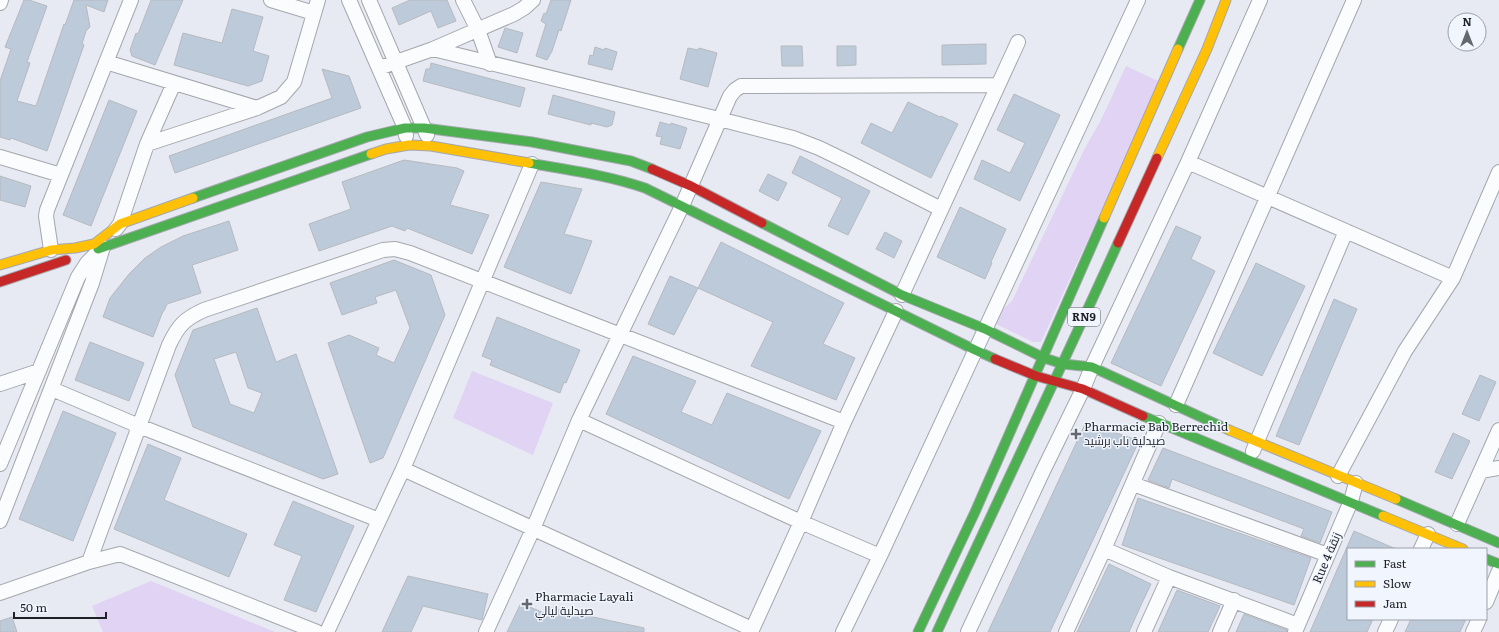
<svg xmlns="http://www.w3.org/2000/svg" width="1499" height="632" font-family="Literata,Cairo,serif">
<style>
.green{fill:#e1d3f4}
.building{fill:#bccad9;stroke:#b6bac0;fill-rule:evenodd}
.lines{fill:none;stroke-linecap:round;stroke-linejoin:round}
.street-casing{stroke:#a4a7ad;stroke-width:16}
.fast-casing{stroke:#a4a7ad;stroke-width:11}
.slow-casing{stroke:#a4a7ad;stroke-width:11}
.jam-casing{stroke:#a4a7ad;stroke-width:11}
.street{stroke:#fbfcfd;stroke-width:14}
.fast{stroke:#4caf50;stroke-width:9}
.slow{stroke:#ffc107;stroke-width:9}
.jam{stroke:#c62828;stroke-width:9}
.poi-dot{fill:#65676e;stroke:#f1f5fe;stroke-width:1.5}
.labels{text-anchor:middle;stroke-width:3;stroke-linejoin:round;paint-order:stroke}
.shield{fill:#f1f5fe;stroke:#5e6168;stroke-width:1}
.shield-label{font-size:11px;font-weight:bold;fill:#1f2127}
.poi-label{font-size:12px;fill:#1f2127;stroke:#f1f5fe;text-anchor:start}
.street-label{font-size:12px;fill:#1f2127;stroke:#f1f5fe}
</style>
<rect width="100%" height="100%" fill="#e7eaf2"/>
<path class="green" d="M 1126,66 L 1160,82 L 1041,342 L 1033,342 L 996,324 L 996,322 L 1001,311 L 1012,301 L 1084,150 L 1102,118 Z
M 472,371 L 553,403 L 533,455 L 453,418 Z
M 151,581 L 275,632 L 103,632 L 92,606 Z"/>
<path class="building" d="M 24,0 L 29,0 L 47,6 L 27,62 L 30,63 L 17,101 L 36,106 L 64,24 L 65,25 L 74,0 L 108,0 L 104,12 L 86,5 L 90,27 L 86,31 L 82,44 L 84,45 L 47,151 L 11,138 L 10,140 L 0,137 L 0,81 L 11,49 L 5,47 Z
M 151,0 L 183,0 L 155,65 L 132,56 L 130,50 L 136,33 L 138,34 Z
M 410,0 L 447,0 L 456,21 L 438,28 L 431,11 L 399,25 L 392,8 Z
M 551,0 L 571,0 L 561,31 L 559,30 L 552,51 L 547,60 L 536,56 L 546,24 L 541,21 L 544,13 L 546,14 Z
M 232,9 L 263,17 L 253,51 L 269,56 L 262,81 L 248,86 L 174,65 L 183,33 L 222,43 Z
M 505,28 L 523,33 L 517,53 L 498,47 Z
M 986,44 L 986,64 L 942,65 L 942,45 Z
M 781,46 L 802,46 L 803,66 L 782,66 Z
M 837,46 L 856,46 L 856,65 L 837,66 Z
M 595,47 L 604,50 L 605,48 L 617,52 L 612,70 L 588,64 L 590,55 L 593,56 Z
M 688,48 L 698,50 L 699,48 L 717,53 L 708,87 L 680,79 Z
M 431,63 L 525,88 L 520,107 L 423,81 L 426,69 L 430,69 Z
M 322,69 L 349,76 L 361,108 L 175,173 L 169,156 L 332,98 Z
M 1014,94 L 1060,115 L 1020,201 L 974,179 L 982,160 L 1010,173 L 1025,143 L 997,130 Z
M 553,95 L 615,112 L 612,125 L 607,127 L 591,123 L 591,125 L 548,114 Z
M 109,100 L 137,111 L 91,226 L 63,215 Z
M 908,102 L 940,117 L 941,116 L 958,124 L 931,178 L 861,143 L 871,123 L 892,133 Z
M 660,122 L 671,125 L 671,123 L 687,128 L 680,149 L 660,144 L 662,137 L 656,136 Z
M 800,156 L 870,191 L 848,235 L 828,226 L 842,198 L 792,173 Z
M 404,160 L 457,168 L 464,171 L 450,205 L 489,215 L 472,254 L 407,228 L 405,231 L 392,226 L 319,251 L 309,224 L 351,209 L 342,182 Z
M 768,174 L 787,183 L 778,201 L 759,191 Z
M 0,176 L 31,186 L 25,207 L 0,200 Z
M 541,182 L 582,189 L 564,234 L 592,241 L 571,294 L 504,267 Z
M 960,207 L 1006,229 L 991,262 L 992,263 L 985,279 L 937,257 Z
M 229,221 L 238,250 L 192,265 L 201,293 L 167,304 L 164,311 L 163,311 L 153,337 L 103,317 L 110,298 L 129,274 L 145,258 L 161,247 L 183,236 Z
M 1176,226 L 1201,237 L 1191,259 L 1215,271 L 1161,386 L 1111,363 Z
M 885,232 L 902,241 L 894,258 L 876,249 Z
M 721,242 L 844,303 L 823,344 L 855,358 L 836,400 L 751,366 L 773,322 L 698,288 Z
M 394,260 L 431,275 L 445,315 L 383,458 L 370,463 L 328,343 L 349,335 L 379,348 L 376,355 L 394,363 L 410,328 L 396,290 L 375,297 L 377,303 L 342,315 L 330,283 Z
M 1256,263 L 1305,286 L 1262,376 L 1213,353 Z
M 670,276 L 698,288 L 674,335 L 648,324 Z
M 1334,299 L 1357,309 L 1299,445 L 1276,436 Z
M 257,308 L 276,362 L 296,354 L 338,474 L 323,479 L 193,427 L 175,375 L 193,330 ZM 236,352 L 248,388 L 262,393 L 254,413 L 230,404 L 214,359 Z
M 497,317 L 580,350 L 566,383 L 564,382 L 560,393 L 490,365 L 492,360 L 482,356 Z
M 90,342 L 144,363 L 129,401 L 75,380 Z
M 633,356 L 696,381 L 681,412 L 712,425 L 727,393 L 821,431 L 789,499 L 606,414 Z
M 1480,375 L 1496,382 L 1479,421 L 1462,414 Z
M 63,411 L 116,433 L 73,541 L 19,519 Z
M 1086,422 L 1139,441 L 1050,632 L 988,632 Z
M 1453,433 L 1470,441 L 1452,479 L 1435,472 Z
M 148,444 L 181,458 L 164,500 L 247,534 L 229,577 L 114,529 Z
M 1163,448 L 1332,512 L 1320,543 L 1301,536 L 1304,529 L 1172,479 L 1169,488 L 1148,480 Z
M 1138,498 L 1311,558 L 1294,605 L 1122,545 Z
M 293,501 L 354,526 L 316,612 L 284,600 L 302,556 L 274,545 Z
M 1354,531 L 1396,549 L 1348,549 L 1348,619 L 1373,619 L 1367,632 L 1310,632 Z
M 1109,564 L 1151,584 L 1141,605 L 1129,632 L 1077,632 Z
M 408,576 L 488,594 L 482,620 L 423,606 L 411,632 L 382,632 Z
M 1177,590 L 1220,606 L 1208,632 L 1158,632 Z
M 521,603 L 546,614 L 547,607 L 644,628 L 644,632 L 507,632 Z
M 1244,614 L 1281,628 L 1287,630 L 1287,632 L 1236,632 Z
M 12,617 L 17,632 L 0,632 L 0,621 Z
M 1411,619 L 1466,619 L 1460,632 L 1405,632 Z"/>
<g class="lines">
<g class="street-casing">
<path id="street" d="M 271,0 L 314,13
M 349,0 L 405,128 L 406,136
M 369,0 L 427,135
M 463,0 L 478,30 L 490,64
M 0,3 L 1,0
M 433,49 L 719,119 L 793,138 L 819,148 L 848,162 L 941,209
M 106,62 L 257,108
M 379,68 L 433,49 L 514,14 L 524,8 L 533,0
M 147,144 L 257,108 L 281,97 L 294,82 L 318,0
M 0,157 L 61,175
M 1188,162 L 1453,278
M 116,229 L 120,224 L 147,144 L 174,83
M 51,250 L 46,216 L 47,210 L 131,0
M 902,295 L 1018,42
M 0,384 L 39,371
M 52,389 L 139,426 L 379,520
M 1176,405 L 1354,0
M 579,420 L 801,522 L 880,556
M 1253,451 L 1346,231
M 0,464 L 78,277 L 87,263 L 103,247 L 92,283 L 0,521
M 403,469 L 752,629
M 1481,471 L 1499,468
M 1338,476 L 1405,351 L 1453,278 L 1499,172
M 1133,484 L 1328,555
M 1457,524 L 1499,430
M 1104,549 L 1169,577 L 1298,625
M 1421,549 L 1428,534
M 89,562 L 169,345 C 178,326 184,319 204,310 L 383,250 L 395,249 L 410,253 L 844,422
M 0,593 L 89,562 L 120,554 L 317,632
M 1486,602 L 1499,571
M 327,632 L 403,469 L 532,164
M 486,632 L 533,529 L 579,420 L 682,206 L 730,96 L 735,90 L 741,86 L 749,86 L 998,85
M 751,632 L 801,522 L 844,422 L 896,311
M 843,632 L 880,556 L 1138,0
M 968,632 L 1042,473 L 1083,389 L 1092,367 L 1188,162 L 1260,0
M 1066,632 L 1104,549 L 1159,423
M 1144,632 L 1169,577
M 1220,632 L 1234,600
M 1295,632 L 1351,501 L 1356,483
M 1385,632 L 1391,619
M 1473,632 L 1479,619"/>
</g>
<g class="fast-casing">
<path id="fast" d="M 1178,49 L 1200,0
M 529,163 C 568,170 607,175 645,188 L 975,350 L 995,359
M 193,198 L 367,137 L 405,128 L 424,128 L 532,142 L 631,161 L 652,169
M 762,223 L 902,295 L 985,329 L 1044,358 L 1063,364 L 1092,367 L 1229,430
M 98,249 L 371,154
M 1143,416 L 1383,516
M 1396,499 L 1499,543
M 1486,559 L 1499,564
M 918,632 L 975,512 L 1104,218
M 937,632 C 997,502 1059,373 1118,243"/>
</g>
<g class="slow-casing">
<path id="slow" d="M 371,154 L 386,149 L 409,145 L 431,146 L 529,163
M 1157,158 L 1207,49 L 1226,0
M 1104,218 L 1178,49
M 0,265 L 51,250 L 75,248 L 94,244 L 120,224 L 193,198
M 1229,430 L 1396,499
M 1383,516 L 1463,549"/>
</g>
<g class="jam-casing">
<path id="jam" d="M 652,169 L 691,186 L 762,223
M 1118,243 L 1157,158
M 0,282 L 66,260
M 995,359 L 1036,376 L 1083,389 L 1143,416"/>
</g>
<use href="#street" class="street"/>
<use href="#fast" class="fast"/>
<use href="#slow" class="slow"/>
<use href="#jam" class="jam"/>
</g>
<g class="poi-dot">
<path d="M1074 428h4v4h4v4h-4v4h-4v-4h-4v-4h4z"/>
<path d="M525 598h4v4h4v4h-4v4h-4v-4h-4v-4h4z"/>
</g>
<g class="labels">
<rect class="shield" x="1068" y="308" width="32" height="18" rx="3"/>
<g class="shield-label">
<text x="1084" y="321">RN9</text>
</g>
<g class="poi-label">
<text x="1084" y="431">Pharmacie Bab Berrechid<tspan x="1084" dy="14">صيدلية باب برشيد</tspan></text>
<text x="535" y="601">Pharmacie Layali<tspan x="535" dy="14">صيدلية ليالي</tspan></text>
</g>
<g class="street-label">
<text transform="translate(1327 558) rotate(-67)" y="4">Rue 4 زنقة</text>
</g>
</g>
<rect x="1347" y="548" width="140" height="72" fill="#f1f5fe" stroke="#9da0a8"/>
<rect x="1355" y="561" width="20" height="6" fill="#4caf50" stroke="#9da0a8"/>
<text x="1383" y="568" font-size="12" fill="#1f2127">Fast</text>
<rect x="1355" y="581" width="20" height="6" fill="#ffc107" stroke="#9da0a8"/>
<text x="1383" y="588" font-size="12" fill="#1f2127">Slow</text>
<rect x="1355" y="601" width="20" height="6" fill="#c62828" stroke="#9da0a8"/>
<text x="1383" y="608" font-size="12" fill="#1f2127">Jam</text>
<g transform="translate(1467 32)"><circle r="19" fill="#f1f5fe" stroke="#9da0a8"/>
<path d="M0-3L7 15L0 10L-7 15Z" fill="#65676e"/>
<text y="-6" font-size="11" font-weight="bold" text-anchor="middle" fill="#1f2127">N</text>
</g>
<path d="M14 612v6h92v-6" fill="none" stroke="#1f2127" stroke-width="2"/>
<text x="20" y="612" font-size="12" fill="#1f2127" stroke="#f1f5fe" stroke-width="3" paint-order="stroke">50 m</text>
</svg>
